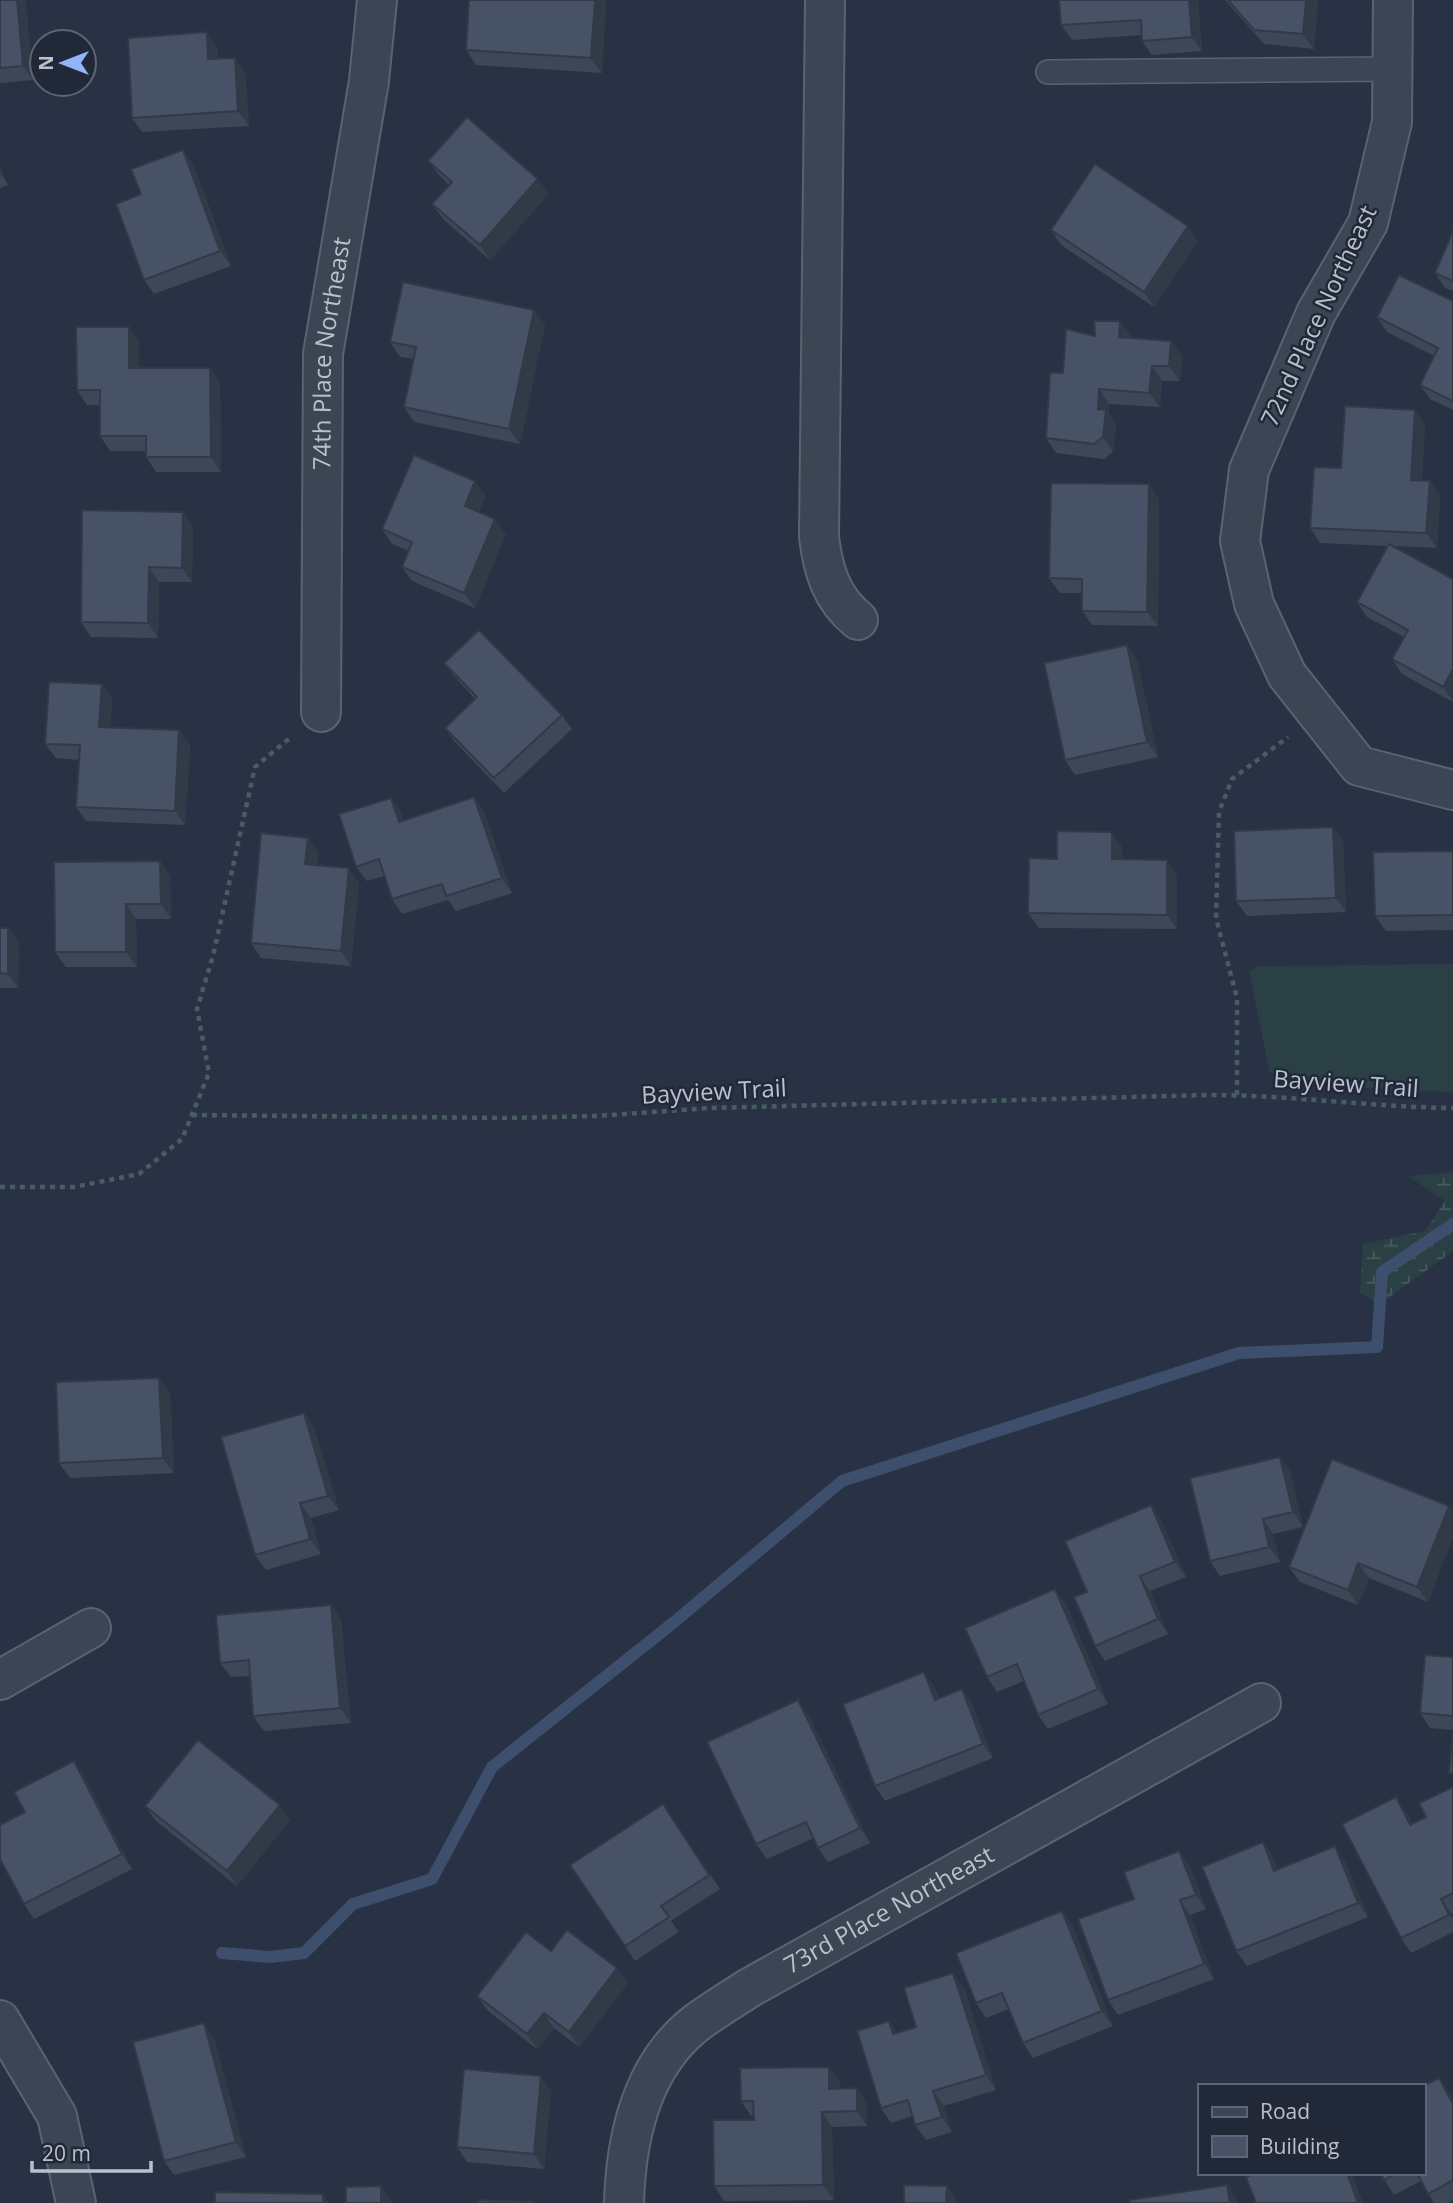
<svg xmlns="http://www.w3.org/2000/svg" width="1453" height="2203" font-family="'Open Sans',sans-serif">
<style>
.grass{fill:#2a4045}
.wetland{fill:url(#wetland-marsh)}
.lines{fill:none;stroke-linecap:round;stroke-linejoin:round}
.stream{stroke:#3e4e6d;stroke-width:12}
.lane-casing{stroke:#5b6271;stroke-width:26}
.street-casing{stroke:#5b6271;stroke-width:42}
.path{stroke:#485d61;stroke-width:4.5;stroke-dasharray:5 5;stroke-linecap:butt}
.lane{stroke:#3c4554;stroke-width:23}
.street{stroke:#3c4554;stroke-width:38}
.wall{fill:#3d4758}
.shaded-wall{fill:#323947}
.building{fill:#475266;stroke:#323947;stroke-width:2}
.labels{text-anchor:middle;stroke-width:5;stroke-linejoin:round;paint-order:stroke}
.street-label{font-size:24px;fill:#bac0cd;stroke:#212939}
</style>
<defs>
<pattern id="wetland-marsh" width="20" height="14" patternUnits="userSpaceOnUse" patternTransform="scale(1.75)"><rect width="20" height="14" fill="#2a4045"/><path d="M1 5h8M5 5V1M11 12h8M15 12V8" fill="none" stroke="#475a5f"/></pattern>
</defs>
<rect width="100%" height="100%" fill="#283244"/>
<path class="grass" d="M 1453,964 L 1453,1092 L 1345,1087 L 1270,1073 L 1249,972 L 1258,966 Z"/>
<path class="wetland" d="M 1453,1172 L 1453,1251 L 1380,1304 L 1360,1293 L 1363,1244 L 1425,1231 L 1445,1201 L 1408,1176 Z"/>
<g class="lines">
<path class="stream" d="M 222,1953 L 270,1957 L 304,1953 L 353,1904 L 432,1879 L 492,1767 L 673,1623 L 842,1481 L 1239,1353 L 1377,1347 L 1382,1272 L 1453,1224"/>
<g class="lane-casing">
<path id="lane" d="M 1048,72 L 1392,69"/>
</g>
<g class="street-casing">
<g id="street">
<path d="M 825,0 L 819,537 C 823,570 831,598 858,620"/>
<path d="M 1393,0 L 1392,122 L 1368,223 L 1316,313 L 1249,470 L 1240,541 L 1254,604 L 1287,675 L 1359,766 L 1453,790"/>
<path id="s1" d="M 321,712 L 323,354 L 369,81 L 377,0"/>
<path d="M 0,1680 L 91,1628"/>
<path d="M 0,2020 L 57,2116 L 76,2203"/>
<path id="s2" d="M 624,2203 C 626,2137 641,2067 695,2024 C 712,2011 731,2000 749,1988 L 1261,1703"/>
</g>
</g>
<path class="path" d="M 1237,1095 L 1237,998 L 1216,918 L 1219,812 L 1232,779 L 1288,737
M 192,1115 L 508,1118 L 596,1116 L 710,1108 L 1208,1095 C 1290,1095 1371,1107 1453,1108
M 0,1187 L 74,1187 L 139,1174 L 182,1139 L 209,1073 L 197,1009 L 213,956 L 255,767 L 291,737"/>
<use href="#lane" class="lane"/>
<use href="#street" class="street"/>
</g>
<path class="wall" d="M 0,0 L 33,80 L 0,83 Z
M 606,0 L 602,73 L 476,65 L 466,50 Z
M 1198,0 L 1202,51 L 1152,55 L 1142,41 L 1142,35 L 1072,40 L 1061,25 Z
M 1225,0 L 1318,0 L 1314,49 L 1264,44 Z
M 217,47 L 218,58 L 245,72 L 249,126 L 142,132 L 132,118 Z
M 428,161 L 549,194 L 490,260 L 443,219 L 432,204 L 449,185 L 439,175 Z
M 193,164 L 231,266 L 154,294 L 144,280 L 141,194 Z
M 0,167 L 8,185 L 0,188 Z
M 1051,230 L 1198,241 L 1154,307 L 1061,245 Z
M 1453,231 L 1453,291 L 1445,288 L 1435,273 Z
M 1453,301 L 1453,410 L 1430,399 L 1420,385 L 1434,356 L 1387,332 L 1377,317 Z
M 534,310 L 545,325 L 520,444 L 414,422 L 404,407 L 414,359 L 400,357 L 390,342 Z
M 1120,321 L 1131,336 L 1130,338 L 1171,341 L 1182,356 L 1180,381 L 1162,381 L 1160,407 L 1109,404 L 1109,414 L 1116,425 L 1113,452 L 1104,459 L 1056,453 L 1046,438 L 1063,373 L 1095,336 Z
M 129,327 L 139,342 L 139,368 L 210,368 L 220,383 L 221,472 L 156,472 L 146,457 L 146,451 L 110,451 L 100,436 L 100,405 L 87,405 L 77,390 Z
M 1425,425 L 1422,480 L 1440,496 L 1437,548 L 1394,546 L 1453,579 L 1453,702 L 1402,674 L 1392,659 L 1404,637 L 1367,617 L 1357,602 L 1387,546 L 1320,543 L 1310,528 L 1341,468 Z
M 1149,484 L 1159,499 L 1158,626 L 1092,625 L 1082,611 L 1082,593 L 1060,593 L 1049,578 Z
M 486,496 L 479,512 L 506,534 L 475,608 L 412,581 L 402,567 L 409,551 L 392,544 L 382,529 Z
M 193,526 L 192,582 L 159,582 L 158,638 L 91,637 L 81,622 Z
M 1137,660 L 1158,757 L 1075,775 L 1065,760 Z
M 444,663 L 562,715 L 572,729 L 504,793 L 455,742 L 445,728 L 475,699 L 455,677 Z
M 102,684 L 112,699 L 110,727 L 179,730 L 190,745 L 185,825 L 86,821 L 76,807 L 79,760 L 56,758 L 45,744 Z
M 474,797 L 484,812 L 512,893 L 456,911 L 448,900 L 402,914 L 392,899 L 384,876 L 367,881 L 356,867 L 391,798 L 401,812 L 403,820 Z
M 308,838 L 318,852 L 317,865 L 359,883 L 351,966 L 261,958 L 251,943 Z
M 1343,841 L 1346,912 L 1247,916 L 1236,901 Z
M 1122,847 L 1122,860 L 1177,875 L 1177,929 L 1039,928 L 1028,913 L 1057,859 Z
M 1453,851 L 1453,930 L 1386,931 L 1375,916 Z
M 160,861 L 170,876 L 171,919 L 136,919 L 137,967 L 66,967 L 55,952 Z
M 0,928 L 8,928 L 19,943 L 18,988 L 0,988 Z
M 159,1378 L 170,1393 L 174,1473 L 70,1478 L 59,1463 Z
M 304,1413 L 314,1428 L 339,1510 L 311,1518 L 321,1554 L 266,1570 L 255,1555 Z
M 1280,1457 L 1290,1471 L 1303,1527 L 1273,1534 L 1280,1562 L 1220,1576 L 1210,1561 Z
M 1151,1505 L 1161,1520 L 1186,1577 L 1150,1591 L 1168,1634 L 1105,1661 L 1095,1646 L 1087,1592 Z
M 1449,1506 L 1453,1512 L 1453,1537 L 1428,1602 L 1369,1578 L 1358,1605 L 1300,1582 L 1289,1567 Z
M 1066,1604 L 1108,1704 L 1048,1729 L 1038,1715 L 1024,1681 L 997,1692 L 987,1677 Z
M 331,1605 L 341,1620 L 351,1723 L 264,1731 L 253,1716 L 250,1676 L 231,1677 L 220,1663 Z
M 1453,1657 L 1453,1730 L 1430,1728 L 1420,1713 Z
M 924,1672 L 934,1687 L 939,1698 L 962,1689 L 972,1704 L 993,1758 L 885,1801 L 875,1786 Z
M 808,1714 L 870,1843 L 828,1862 L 818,1848 L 814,1838 L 767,1859 L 756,1844 Z
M 74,1761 L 84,1776 L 132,1869 L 34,1919 L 24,1904 L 25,1812 Z
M 1453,1787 L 1453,1913 L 1451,1913 L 1453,1917 L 1453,1932 L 1411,1953 L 1401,1938 L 1406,1812 L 1412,1824 L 1426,1817 Z
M 663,1804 L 720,1889 L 671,1921 L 679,1932 L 635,1961 L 570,1865 Z
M 145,1806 L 290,1820 L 237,1886 L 156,1821 Z
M 1263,1842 L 1273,1857 L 1278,1869 L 1345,1861 L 1368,1917 L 1247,1966 L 1236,1951 Z
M 1190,1866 L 1206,1909 L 1190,1915 L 1214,1979 L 1118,2015 L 1108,2000 L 1134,1899 Z
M 1062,1911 L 1072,1925 L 1113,2026 L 1033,2058 L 1023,2043 L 1009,2009 L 986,2018 L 976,2003 Z
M 551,1951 L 628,1983 L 579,2047 L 554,2028 L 537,2049 L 488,2011 L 477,1996 Z
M 964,1988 L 996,2090 L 944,2106 L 952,2132 L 926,2140 L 915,2125 L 913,2116 L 891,2123 L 881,2108 L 897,2033 L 916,2027 Z
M 214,2038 L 246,2157 L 174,2175 L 164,2161 Z
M 1439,2078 L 1453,2099 L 1453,2200 L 1448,2203 L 1434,2203 L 1421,2181 L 1394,2195 L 1380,2173 L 1423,2173 Z
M 840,2082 L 840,2089 L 867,2103 L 867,2126 L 832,2127 L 834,2200 L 724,2201 L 714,2186 L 754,2120 L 754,2116 L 751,2116 L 741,2101 Z
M 551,2091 L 544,2169 L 467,2162 L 457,2147 Z"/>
<path class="shaded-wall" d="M 17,0 L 26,0 L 33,80 L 23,66 Z
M 595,0 L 606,0 L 602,73 L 591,58 Z
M 1189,0 L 1198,0 L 1202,51 L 1192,37 Z
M 1306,0 L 1318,0 L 1314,49 L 1303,34 Z
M 207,32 L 217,47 L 219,74 L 208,59 Z
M 235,58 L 245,72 L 249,126 L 238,111 Z
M 183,150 L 193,164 L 231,266 L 220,251 Z
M 0,167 L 8,185 L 0,173 Z
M 538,179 L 549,194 L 490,260 L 480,245 Z
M 1188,226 L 1198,241 L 1154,307 L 1144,292 Z
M 534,310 L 545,325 L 520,444 L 509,429 Z
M 1120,321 L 1131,336 L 1129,352 L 1119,337 Z
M 129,327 L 139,342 L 139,382 L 129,368 Z
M 1171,341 L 1182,356 L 1180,381 L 1169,366 Z
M 1152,366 L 1162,381 L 1160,407 L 1149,393 Z
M 210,368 L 220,383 L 221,472 L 211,457 Z
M 1099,389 L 1109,404 L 1109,414 L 1116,425 L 1113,452 L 1103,437 L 1098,409 Z
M 1415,410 L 1425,425 L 1421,494 L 1411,480 Z
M 475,481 L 486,496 L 475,521 L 465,506 Z
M 1430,481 L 1440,496 L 1437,548 L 1426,533 Z
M 1149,484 L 1159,499 L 1158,626 L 1147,612 Z
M 183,512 L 193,526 L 192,582 L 182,568 Z
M 495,519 L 506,534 L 475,608 L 464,593 Z
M 149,567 L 159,582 L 158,638 L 148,623 Z
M 1127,645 L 1137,660 L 1158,757 L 1147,742 Z
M 1453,669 L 1453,701 L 1443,687 Z
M 102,684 L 112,699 L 109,741 L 99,727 Z
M 179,730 L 190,745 L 185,825 L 175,811 Z
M 474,797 L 484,812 L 512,893 L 502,878 Z
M 391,798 L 401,812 L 409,836 L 399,822 Z
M 1333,827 L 1343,841 L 1346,912 L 1336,898 Z
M 1112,832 L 1122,847 L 1122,874 L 1112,859 Z
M 308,838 L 318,852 L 315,879 L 305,864 Z
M 1167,860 L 1177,875 L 1177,929 L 1167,915 Z
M 160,861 L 170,876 L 171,919 L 161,904 Z
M 349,868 L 359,883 L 351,966 L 341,951 Z
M 126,904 L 136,919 L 137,967 L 126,952 Z
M 8,928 L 19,943 L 18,988 L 8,974 Z
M 159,1378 L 170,1393 L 174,1473 L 163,1458 Z
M 304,1413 L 314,1428 L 339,1510 L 328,1496 Z
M 1280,1457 L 1290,1471 L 1303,1527 L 1293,1512 Z
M 300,1503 L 311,1518 L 321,1554 L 310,1539 Z
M 1151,1505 L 1161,1520 L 1186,1577 L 1175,1562 Z
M 1449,1506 L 1453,1512 L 1453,1537 L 1428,1602 L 1417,1587 Z
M 1263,1519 L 1273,1534 L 1280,1562 L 1269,1547 Z
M 1358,1563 L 1369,1578 L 1358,1605 L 1348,1590 Z
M 1140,1576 L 1150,1591 L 1168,1634 L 1158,1619 Z
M 1055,1589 L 1066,1604 L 1108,1704 L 1098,1689 Z
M 331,1605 L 341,1620 L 351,1723 L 340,1708 Z
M 924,1672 L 934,1687 L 945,1714 L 935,1700 Z
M 962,1689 L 972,1704 L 993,1758 L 983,1744 Z
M 798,1700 L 808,1714 L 870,1843 L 860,1828 Z
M 74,1761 L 84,1776 L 132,1869 L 122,1854 Z
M 1396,1797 L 1406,1812 L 1420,1840 L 1410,1825 Z
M 280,1805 L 290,1820 L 237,1886 L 227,1871 Z
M 1263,1842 L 1273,1857 L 1284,1885 L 1274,1871 Z
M 1335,1846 L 1345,1861 L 1368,1917 L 1358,1903 Z
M 1179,1851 L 1190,1866 L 1206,1909 L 1196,1895 Z
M 1441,1899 L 1451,1913 L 1453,1920 L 1449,1915 Z
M 1180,1900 L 1190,1915 L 1214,1979 L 1204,1964 Z
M 1062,1911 L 1072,1925 L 1113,2026 L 1102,2011 Z
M 617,1968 L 628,1983 L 579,2047 L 569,2032 Z
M 953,1973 L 964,1988 L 996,2090 L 986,2075 Z
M 544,2013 L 554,2028 L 537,2049 L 527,2034 Z
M 889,2021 L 899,2036 L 893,2034 Z
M 204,2023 L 214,2038 L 246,2157 L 236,2142 Z
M 829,2067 L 840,2082 L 840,2104 L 829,2089 Z
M 541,2076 L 551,2091 L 544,2169 L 534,2154 Z
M 1439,2078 L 1453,2099 L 1453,2104 Z
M 857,2088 L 867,2103 L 867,2126 L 857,2111 Z
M 933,2091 L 944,2106 L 952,2132 L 942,2117 Z
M 822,2112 L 832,2127 L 834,2200 L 823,2185 Z
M 1347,2173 L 1352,2173 L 1363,2203 L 1358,2203 Z
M 1227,2185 L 1237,2199 L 1238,2203 L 1230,2203 Z
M 381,2186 L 391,2201 L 391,2203 L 381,2203 Z
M 947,2186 L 957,2200 L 957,2203 L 946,2203 Z
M 323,2194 L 329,2203 L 323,2203 Z"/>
<path class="building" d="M 0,0 L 17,0 L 23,66 L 0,68 Z
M 469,0 L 595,0 L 591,58 L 466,50 Z
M 1059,0 L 1189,0 L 1192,37 L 1142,41 L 1141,20 L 1061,25 Z
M 1228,0 L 1306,0 L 1303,34 L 1254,30 Z
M 207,32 L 208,59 L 235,58 L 238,111 L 132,118 L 128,38 Z
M 467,117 L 538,179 L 480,245 L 432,204 L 452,182 L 428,161 Z
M 183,150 L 220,251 L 144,280 L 116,204 L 141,194 L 131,169 Z
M 1095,164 L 1188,226 L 1144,292 L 1051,230 Z
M 1453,231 L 1453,281 L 1435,273 Z
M 1399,275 L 1453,301 L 1453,401 L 1420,385 L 1438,348 L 1377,317 Z
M 403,282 L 534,310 L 509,429 L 404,407 L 416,347 L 390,342 Z
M 1094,321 L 1120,321 L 1119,337 L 1171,341 L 1169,366 L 1152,366 L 1149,393 L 1099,389 L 1098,409 L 1106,410 L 1103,437 L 1094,444 L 1046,438 L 1050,373 L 1063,373 L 1066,329 L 1095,336 Z
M 76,327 L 129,327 L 129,368 L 210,368 L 211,457 L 146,457 L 146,436 L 100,436 L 100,390 L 77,390 Z
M 1345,406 L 1415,410 L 1411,480 L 1430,481 L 1426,533 L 1310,528 L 1314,467 L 1341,468 Z
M 414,455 L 475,481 L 465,506 L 495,519 L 464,593 L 402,567 L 412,542 L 382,529 Z
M 1051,483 L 1149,484 L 1147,612 L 1082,611 L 1082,579 L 1049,578 Z
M 82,510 L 183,512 L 182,568 L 149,567 L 148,623 L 81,622 Z
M 1389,544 L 1453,579 L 1453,669 L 1443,687 L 1392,659 L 1408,630 L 1357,602 Z
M 479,630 L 562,715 L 494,778 L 445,728 L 477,697 L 444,663 Z
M 1127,645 L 1147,742 L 1065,760 L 1044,663 Z
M 49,682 L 102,684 L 99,727 L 179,730 L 175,811 L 76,807 L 80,745 L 45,744 Z
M 474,797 L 502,878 L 446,896 L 442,884 L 392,899 L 379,859 L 356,867 L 339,814 L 391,798 L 399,822 Z
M 1333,827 L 1336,898 L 1236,901 L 1234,831 Z
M 1057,831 L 1112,832 L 1112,859 L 1167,860 L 1167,915 L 1028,913 L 1029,858 L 1057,859 Z
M 261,833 L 308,838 L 305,864 L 349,868 L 341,951 L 251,943 Z
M 1453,851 L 1453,915 L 1375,916 L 1373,852 Z
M 160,861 L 161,904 L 126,904 L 126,952 L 55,952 L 54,862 Z
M 0,928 L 8,928 L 8,974 L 0,973 Z
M 159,1378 L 163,1458 L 59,1463 L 56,1382 Z
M 304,1413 L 328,1496 L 300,1503 L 310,1539 L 255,1555 L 221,1437 Z
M 1280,1457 L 1293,1512 L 1263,1519 L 1269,1547 L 1210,1561 L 1190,1478 Z
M 1332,1459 L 1449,1506 L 1417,1587 L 1358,1563 L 1348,1590 L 1289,1567 Z
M 1151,1505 L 1175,1562 L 1140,1576 L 1158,1619 L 1095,1646 L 1074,1597 L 1087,1592 L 1065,1541 Z
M 1055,1589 L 1098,1689 L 1038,1715 L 1017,1664 L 987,1677 L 965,1628 Z
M 331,1605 L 340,1708 L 253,1716 L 249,1660 L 220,1663 L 216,1615 Z
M 1425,1655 L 1453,1657 L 1453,1716 L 1420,1713 Z
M 924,1672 L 935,1700 L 962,1689 L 983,1744 L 875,1786 L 843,1704 Z
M 798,1700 L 860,1828 L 818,1848 L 806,1822 L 756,1844 L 707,1742 Z
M 1453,1730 L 1453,1773 L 1449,1773 Z
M 198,1740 L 280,1805 L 227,1871 L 145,1806 Z
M 74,1761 L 122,1854 L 24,1904 L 0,1859 L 0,1825 L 25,1812 L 14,1792 Z
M 1453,1787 L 1453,1893 L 1441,1899 L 1449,1915 L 1401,1938 L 1342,1824 L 1396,1797 L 1410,1825 L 1426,1817 L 1419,1803 Z
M 663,1804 L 709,1875 L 661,1906 L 669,1917 L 625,1946 L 570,1865 Z
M 1263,1842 L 1274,1871 L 1335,1846 L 1358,1903 L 1236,1951 L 1202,1867 Z
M 1179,1851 L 1196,1895 L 1180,1900 L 1204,1964 L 1108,2000 L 1078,1919 L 1134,1899 L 1124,1872 Z
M 1062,1911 L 1102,2011 L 1023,2043 L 1002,1993 L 976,2003 L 956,1953 Z
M 567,1930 L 617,1968 L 569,2032 L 544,2013 L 527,2034 L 477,1996 L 526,1932 L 551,1951 Z
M 953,1973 L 986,2075 L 933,2091 L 942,2117 L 915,2125 L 908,2100 L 881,2108 L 857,2031 L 889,2021 L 893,2034 L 916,2027 L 904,1988 Z
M 204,2023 L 236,2142 L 164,2161 L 133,2042 Z
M 829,2067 L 829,2089 L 857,2088 L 857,2111 L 822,2112 L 823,2185 L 714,2186 L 713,2120 L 754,2120 L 753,2101 L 741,2101 L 740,2068 Z
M 464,2069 L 541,2076 L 534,2154 L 457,2147 Z
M 1439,2078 L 1453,2104 L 1453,2180 L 1428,2194 L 1417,2173 L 1423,2173 L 1423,2086 Z
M 1256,2173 L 1347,2173 L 1358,2203 L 1256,2203 L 1246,2177 Z
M 1380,2173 L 1397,2173 L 1384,2180 Z
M 904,2185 L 947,2186 L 946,2203 L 904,2203 Z
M 1227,2185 L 1230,2203 L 1130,2203 L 1130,2200 Z
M 381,2186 L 381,2203 L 346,2203 L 346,2187 Z
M 215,2192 L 323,2194 L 323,2203 L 215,2203 Z
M 479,2200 L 534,2202 L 479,2203 Z"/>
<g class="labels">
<g class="street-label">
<text transform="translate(1319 316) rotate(-65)" y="8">72nd Place Northeast</text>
<text dy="8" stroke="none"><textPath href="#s1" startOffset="359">74th Place Northeast</textPath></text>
<text transform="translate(1346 1084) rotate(4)" y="8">Bayview Trail</text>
<text transform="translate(714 1092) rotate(-3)" y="8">Bayview Trail</text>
<text dy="8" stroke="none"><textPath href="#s2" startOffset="424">73rd Place Northeast</textPath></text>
</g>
</g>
<rect x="1198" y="2084" width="228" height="91" fill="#212939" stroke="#5e6574" stroke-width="2"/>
<rect x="1212" y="2107" width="35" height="10" fill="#3c4554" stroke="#5e6574" stroke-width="2"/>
<text x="1260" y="2119" font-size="21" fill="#bac0cd">Road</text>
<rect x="1212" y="2136" width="35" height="21" fill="#475266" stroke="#5e6574" stroke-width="2"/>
<text x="1260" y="2154" font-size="21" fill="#bac0cd">Building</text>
<g transform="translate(63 63) rotate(270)"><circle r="33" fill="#212939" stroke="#5e6574" stroke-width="2"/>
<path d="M0-5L12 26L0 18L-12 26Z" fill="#93b4f9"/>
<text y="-10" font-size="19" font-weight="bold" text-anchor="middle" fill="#bac0cd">N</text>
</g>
<path d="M32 2161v10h119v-10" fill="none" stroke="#bac0cd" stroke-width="3.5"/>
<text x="42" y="2161" font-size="21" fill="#bac0cd" stroke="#212939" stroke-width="5" paint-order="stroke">20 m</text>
</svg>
